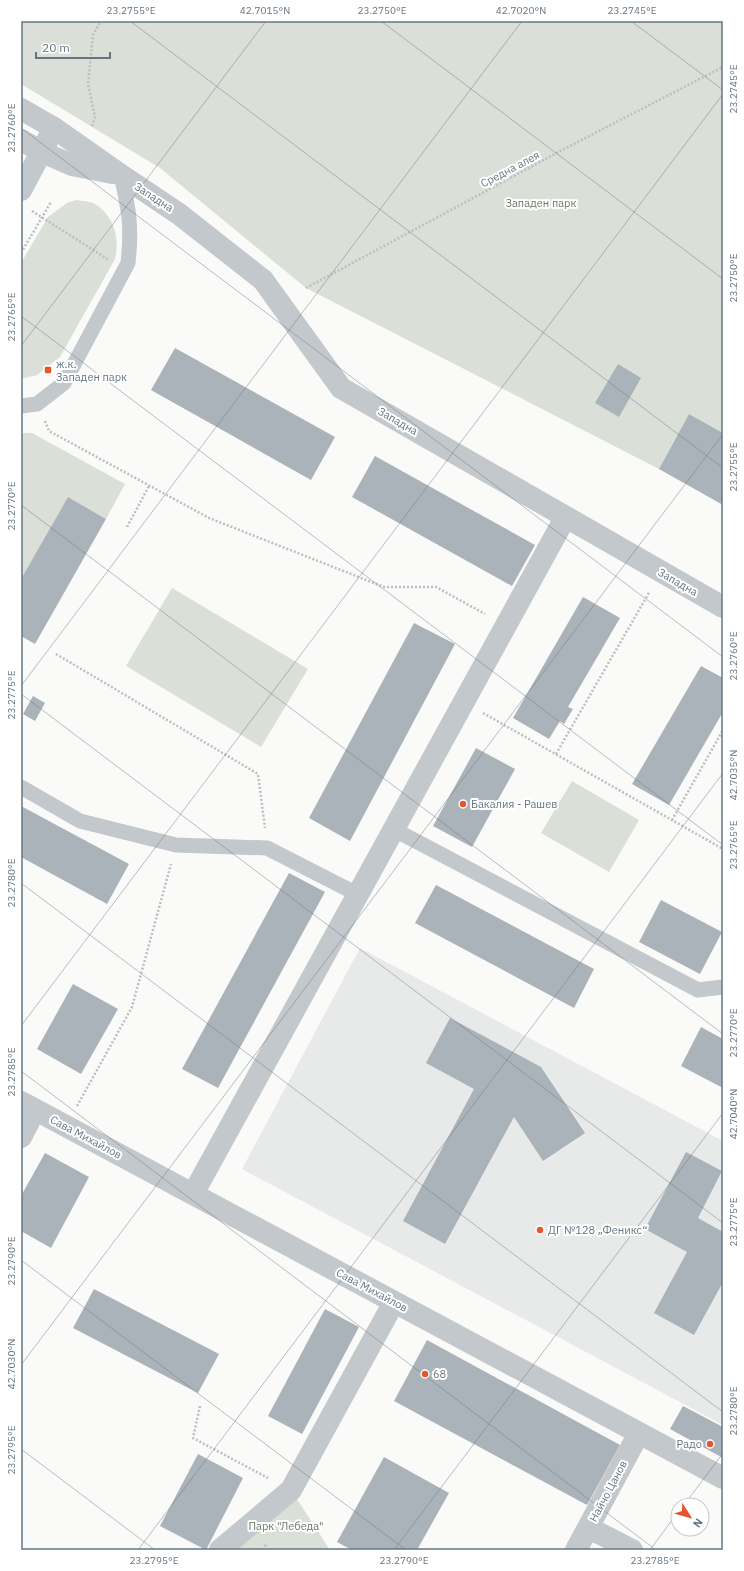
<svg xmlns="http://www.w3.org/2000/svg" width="744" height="1571" font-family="'IBM Plex Sans',sans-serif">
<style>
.built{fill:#e8e9e9}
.green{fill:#dadfd7}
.building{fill:#aab3b9}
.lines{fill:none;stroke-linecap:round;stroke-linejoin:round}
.path{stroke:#bbbfc2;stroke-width:2.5;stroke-dasharray:2 2;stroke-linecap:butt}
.service{stroke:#c3c8cc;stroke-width:15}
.minor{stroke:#c3c8cc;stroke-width:22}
.tertiary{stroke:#c3c8cc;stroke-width:22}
.ticks{fill:none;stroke:#657683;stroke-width:1;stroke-opacity:0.45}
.poi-dot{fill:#e4572e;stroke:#fff;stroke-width:1.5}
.labels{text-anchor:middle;stroke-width:4;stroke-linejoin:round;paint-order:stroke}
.street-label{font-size:11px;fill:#657683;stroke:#fff}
.park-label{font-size:11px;fill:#687a64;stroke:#fff}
.poi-label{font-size:11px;fill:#657683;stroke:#fff;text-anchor:start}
.neatline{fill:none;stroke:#657683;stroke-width:1.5}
.ticks-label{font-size:10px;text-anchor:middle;fill:#657683}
</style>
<rect width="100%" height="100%" fill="#fafaf8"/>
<path class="built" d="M 360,948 L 723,1141 L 723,1425 L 242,1169 Z"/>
<path class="green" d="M 21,21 L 723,21 L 723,433 L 689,414 L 659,469 L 306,288 L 160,168 L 21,84 Z
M 76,200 C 82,201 90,201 95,204 C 114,216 120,238 115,259 L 60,357 L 37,375 L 21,379 L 21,263 L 48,217 L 67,203 Z
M 21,433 L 32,433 L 125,484 L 106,519 L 68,497 L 21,579 Z
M 172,588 L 308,669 L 261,747 L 126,666 Z
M 572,781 L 639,820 L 609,872 L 541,833 Z
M 291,1490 L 330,1550 L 220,1550 Z"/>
<path class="building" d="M 175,348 L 335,437 L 311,480 L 151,390 Z
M 618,364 L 641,378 L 619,417 L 595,403 Z
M 689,414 L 723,433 L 723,505 L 659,469 Z
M 375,456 L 535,545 L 512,586 L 352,497 Z
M 68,497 L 106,519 L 35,644 L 21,636 L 21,579 Z
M 583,597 L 620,618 L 568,707 L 573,709 L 564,724 L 560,721 L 549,739 L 513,718 Z
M 414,623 L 455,644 L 350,841 L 309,818 Z
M 701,666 L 723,678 L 723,712 L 669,805 L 632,784 Z
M 33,696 L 45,703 L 35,721 L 23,714 Z
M 476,748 L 515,769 L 472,847 L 433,826 Z
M 21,806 L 129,864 L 107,904 L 21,857 Z
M 289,873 L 325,892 L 218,1088 L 182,1069 Z
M 436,885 L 594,969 L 574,1008 L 415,923 Z
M 661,900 L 722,932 L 700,974 L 639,942 Z
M 73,984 L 118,1009 L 81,1074 L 37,1049 Z
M 450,1018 L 541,1067 L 585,1133 L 543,1161 L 514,1117 L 445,1244 L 403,1221 L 474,1089 L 426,1063 Z
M 701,1027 L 723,1039 L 723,1088 L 681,1066 Z
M 686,1152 L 722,1171 L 698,1218 L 723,1232 L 723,1282 L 694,1335 L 654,1313 L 687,1252 L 645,1229 Z
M 45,1153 L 89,1177 L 51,1248 L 21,1231 L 21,1196 Z
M 94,1289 L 219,1354 L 198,1393 L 73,1328 Z
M 325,1309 L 359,1327 L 302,1434 L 268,1416 Z
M 427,1340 L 620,1445 L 587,1505 L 394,1401 Z
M 683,1406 L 723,1427 L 723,1458 L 670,1429 Z
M 198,1454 L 243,1478 L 206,1550 L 160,1526 Z
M 384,1457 L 449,1493 L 417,1550 L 352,1550 L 337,1542 Z"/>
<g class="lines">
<path class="path" d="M 92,126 L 95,117 L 88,84 L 93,35 L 101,21
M 32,211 L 109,260
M 21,253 L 51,202
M 306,288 L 566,148 L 723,67
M 45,421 L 49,431 L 209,518 L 384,587 L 436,587 L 485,614
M 127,527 L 149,486
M 56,654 L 258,774 L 265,828
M 483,713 L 723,849
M 556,754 L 650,591
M 672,820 L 723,730
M 77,1106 L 132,1007 L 171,864
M 200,1406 L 193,1438 L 268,1478
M 263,1550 L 267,1543"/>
<path class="service" d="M 21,406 L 37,404 L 64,383 L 128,263 C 132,228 129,209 121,175
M 21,787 L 80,821 L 176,845 L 267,848 L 359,895
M 395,830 L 698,990 L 723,987"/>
<path class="minor" d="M 54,128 L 121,175 L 179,214 L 263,280 L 341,388 L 723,607
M 42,152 L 72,165 L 112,173
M 21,1102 L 723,1478
M 21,1137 L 35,1110
M 193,1194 L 565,518
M 589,1528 L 632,1550
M 220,1550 L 291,1490 L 394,1302
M 576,1550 L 639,1433"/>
<path class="tertiary" d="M 21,109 L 54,128 L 21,190
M 21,140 L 42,152"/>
</g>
<path class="ticks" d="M 130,21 L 723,468M 381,21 L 723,279M 631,21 L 723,90M 21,128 L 723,657M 21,316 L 723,845M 21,346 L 266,21M 21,505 L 723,1034M 21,686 L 522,21M 21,694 L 723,1223M 21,883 L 723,1412M 21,1026 L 723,94M 21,1071 L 656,1550M 21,1260 L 406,1550M 21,1365 L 723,434M 21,1449 L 155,1550M 684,1505 L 723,1453M 138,1550 L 723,773M 394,1550 L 723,1113M 650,1550 L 678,1512"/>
<g class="poi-dot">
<rect x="44" y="366" width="8" height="8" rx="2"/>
<circle cx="463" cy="804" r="4"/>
<circle cx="540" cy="1230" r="4"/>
<circle cx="425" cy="1374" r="4"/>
<circle cx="710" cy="1444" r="4"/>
</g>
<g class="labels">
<g class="street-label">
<text transform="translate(510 169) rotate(-28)" y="4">Средна алея</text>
<text transform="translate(154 197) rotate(33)" y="4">Западна</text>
<text transform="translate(398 421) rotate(30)" y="4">Западна</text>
<text transform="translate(678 582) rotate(30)" y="4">Западна</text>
<text transform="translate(86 1137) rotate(28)" y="4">Сава Михайлов</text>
<text transform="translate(372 1290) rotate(28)" y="4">Сава Михайлов</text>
<text transform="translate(608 1491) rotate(-62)" y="4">Найчо Цанов</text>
</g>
<g class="park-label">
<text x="541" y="207">Западен парк</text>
<text x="286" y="1530">Парк "Лебеда"</text>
</g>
<g class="poi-label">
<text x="56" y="368">ж.к.<tspan x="56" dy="13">Западен парк</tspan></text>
<text x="471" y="808">Бакалия - Рашев</text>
<text x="548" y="1234">ДГ №128 „Феникс“</text>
<text x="433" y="1378">68</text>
<text x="702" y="1448" text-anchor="end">Радо</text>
</g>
</g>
<rect width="744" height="1571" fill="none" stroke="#ffffff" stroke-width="44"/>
<g transform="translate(690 1517) rotate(127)"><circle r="19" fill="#ffffff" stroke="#c1c8cd"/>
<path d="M0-3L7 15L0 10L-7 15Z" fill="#e4572e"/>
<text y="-6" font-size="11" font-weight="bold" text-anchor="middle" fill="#657683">N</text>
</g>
<path d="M36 52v6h74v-6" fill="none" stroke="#657683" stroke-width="2"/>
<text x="42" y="52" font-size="12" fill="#657683" stroke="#ffffff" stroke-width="3" paint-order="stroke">20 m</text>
<rect x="22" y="22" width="700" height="1527" class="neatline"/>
<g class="ticks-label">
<text x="131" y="14">23.2755°E</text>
<text x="265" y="14">42.7015°N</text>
<text x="382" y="14">23.2750°E</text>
<text x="521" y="14">42.7020°N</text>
<text x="632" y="14">23.2745°E</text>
<text transform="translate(733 89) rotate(-90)" y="4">23.2745°E</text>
<text transform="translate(11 128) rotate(-90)" y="4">23.2760°E</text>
<text transform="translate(733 278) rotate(-90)" y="4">23.2750°E</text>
<text transform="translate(11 317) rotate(-90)" y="4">23.2765°E</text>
<text transform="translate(733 467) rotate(-90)" y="4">23.2755°E</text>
<text transform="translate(11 506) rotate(-90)" y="4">23.2770°E</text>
<text transform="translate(733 656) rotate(-90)" y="4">23.2760°E</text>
<text transform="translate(11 695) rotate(-90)" y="4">23.2775°E</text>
<text transform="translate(733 775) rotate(-90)" y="4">42.7035°N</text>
<text transform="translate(733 845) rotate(-90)" y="4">23.2765°E</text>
<text transform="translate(11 883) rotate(-90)" y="4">23.2780°E</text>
<text transform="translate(733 1033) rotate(-90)" y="4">23.2770°E</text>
<text transform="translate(11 1072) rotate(-90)" y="4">23.2785°E</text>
<text transform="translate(733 1114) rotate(-90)" y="4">42.7040°N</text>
<text transform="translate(733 1222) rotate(-90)" y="4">23.2775°E</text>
<text transform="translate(11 1261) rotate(-90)" y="4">23.2790°E</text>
<text transform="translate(11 1364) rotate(-90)" y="4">42.7030°N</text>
<text transform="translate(733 1411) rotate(-90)" y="4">23.2780°E</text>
<text transform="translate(11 1450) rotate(-90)" y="4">23.2795°E</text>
<text x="154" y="1564">23.2795°E</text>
<text x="404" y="1564">23.2790°E</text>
<text x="655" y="1564">23.2785°E</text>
</g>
</svg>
